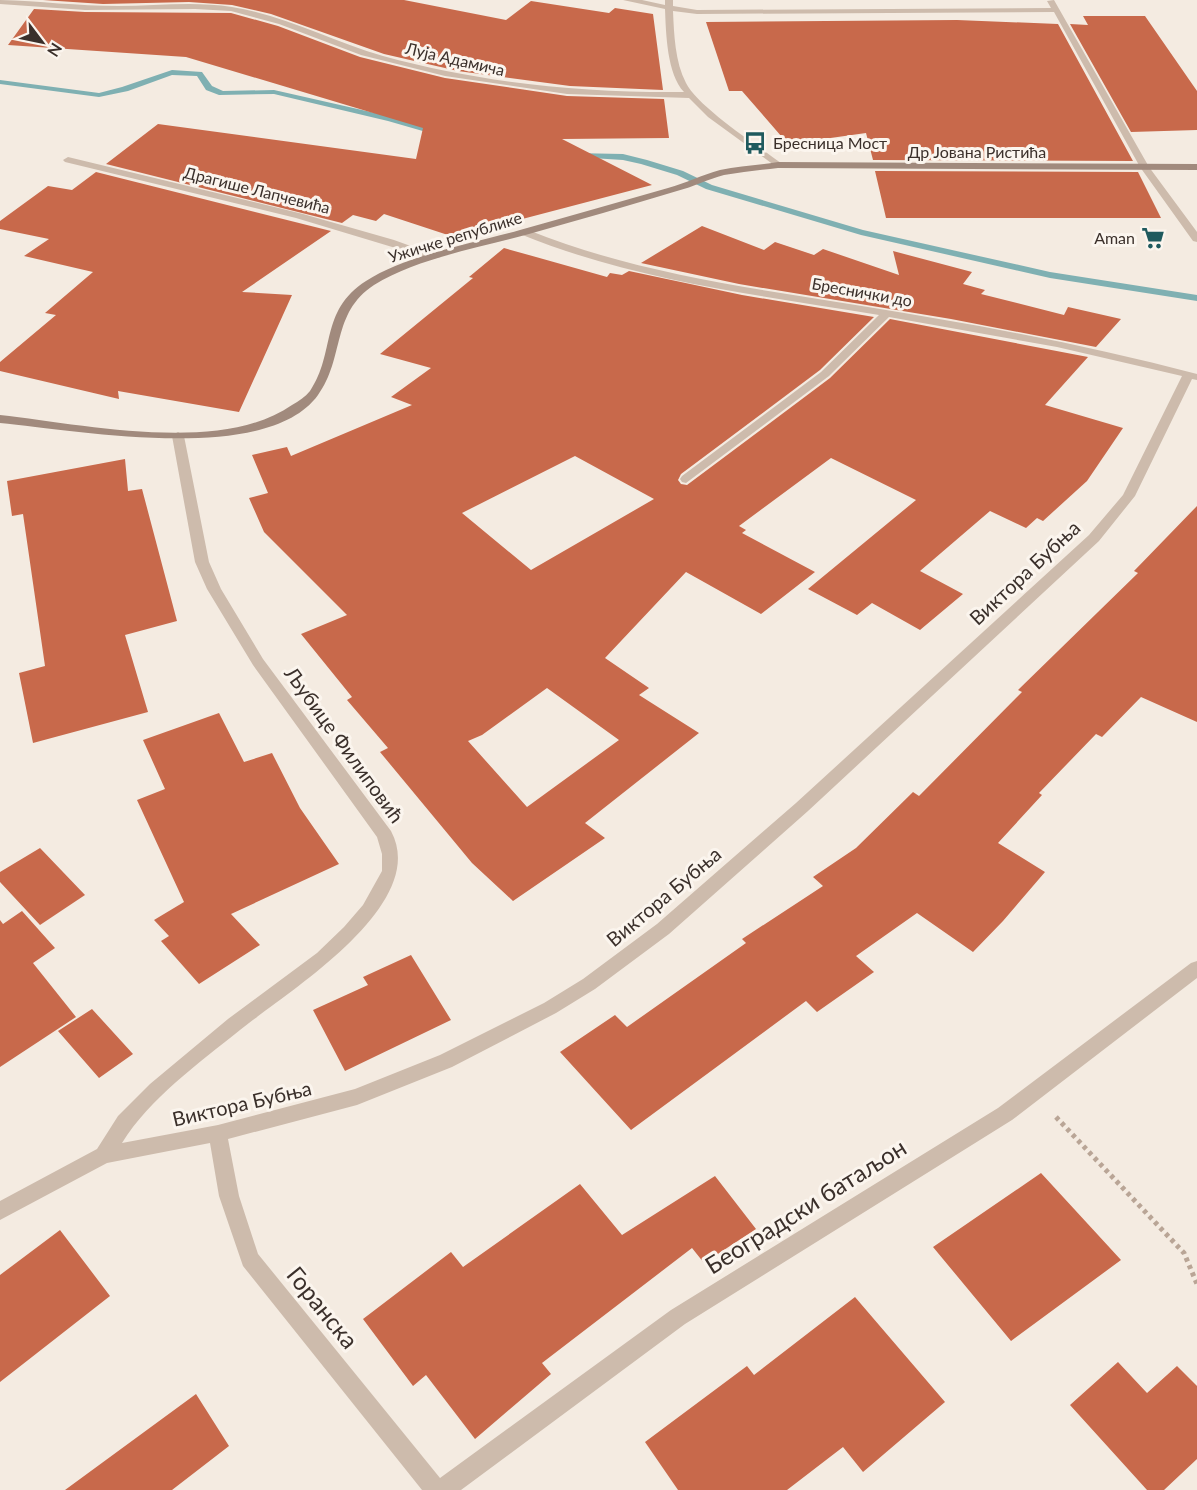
<svg xmlns="http://www.w3.org/2000/svg" width="1197" height="1490" font-family="Lato,sans-serif">
<style>
.lines{fill:none;stroke-linecap:round;stroke-linejoin:round}
.stream{fill:#7fb0b2;fill-rule:evenodd}
.building{fill:#c8694b;fill-rule:evenodd}
.path{stroke:#b9a596;stroke-width:5;stroke-dasharray:4 4;stroke-linecap:butt}
.street{fill:#cdbbac;fill-rule:evenodd}
.secondary{fill:#a18a7d;fill-rule:evenodd}
.labels{text-anchor:middle;stroke-width:6;stroke-linejoin:round;paint-order:stroke}
.far-street-label{font-size:16px;fill:#3b302b;stroke:#fbf5ee}
.far-poi-label{font-size:16px;fill:#3b302b;stroke:#fbf5ee;text-anchor:start}
.street-label{font-size:20px;fill:#3b302b;stroke:#fbf5ee}
.near-street-label{font-size:24px;fill:#3b302b;stroke:#fbf5ee}
</style>
<rect width="100%" height="100%" fill="#f4ebe1"/>
<g class="lines">
<path class="stream" d="M 172,70 L 202,72 L 212,86 L 223,91 L 274,90 L 393,117 L 444,134 L 440,136 L 388,121 L 274,94 L 219,95 L 206,90 L 197,76 L 172,75 L 128,91 L 99,97 L 0,84 L 0,80 L 99,93 L 122,87 Z
M 573,153 L 623,154 L 647,160 L 683,171 L 712,185 L 863,230 L 1050,272 L 1197,295 L 1197,301 L 1050,278 L 861,235 L 706,189 L 677,175 L 641,164 L 623,160 L 576,157 L 573,157 Z"/>
</g>
<path class="building" d="M 43,0 L 404,0 L 506,20 L 531,1 L 609,13 L 615,8 L 653,14 L 663,90 L 570,86 L 458,71 L 384,54 L 271,14 L 232,5 L 189,2 L 103,4 Z
M 34,9 L 85,12 L 231,13 L 278,26 L 360,57 L 445,78 L 567,96 L 664,99 L 669,138 L 562,139 L 652,185 L 454,237 L 384,214 L 376,221 L 353,215 L 342,223 L 106,164 L 158,124 L 416,159 L 423,128 L 186,57 L 8,45 Z
M 1083,16 L 1145,16 L 1197,91 L 1197,130 L 1131,132 L 1070,24 L 1088,25 Z
M 957,20 L 1058,24 L 1133,161 L 873,160 L 866,133 L 788,144 L 742,91 L 729,91 L 706,22 Z
M 875,171 L 1138,172 L 1161,218 L 886,218 Z
M 96,172 L 331,231 L 242,292 L 292,295 L 239,412 L 118,391 L 119,399 L 0,371 L 0,362 L 56,315 L 45,313 L 93,272 L 24,256 L 49,239 L 0,229 L 0,221 L 48,186 L 72,190 Z
M 702,226 L 764,250 L 775,242 L 814,255 L 823,249 L 899,275 L 893,251 L 972,272 L 963,284 L 985,290 L 981,294 L 1064,315 L 1068,307 L 1121,319 L 1096,347 L 951,319 L 739,284 L 641,263 Z
M 504,248 L 607,277 L 610,273 L 622,275 L 629,271 L 742,295 L 874,317 L 820,370 L 681,474 L 678,480 L 681,484 L 687,485 L 830,378 L 890,319 L 1088,357 L 1045,405 L 1123,428 L 1087,481 L 1043,521 L 1037,518 L 1026,528 L 990,511 L 920,571 L 963,594 L 920,630 L 872,603 L 857,615 L 808,589 L 916,500 L 831,458 L 739,526 L 746,530 L 742,533 L 815,572 L 761,614 L 686,572 L 605,658 L 649,688 L 639,695 L 699,733 L 585,823 L 605,838 L 513,901 L 472,863 L 380,752 L 388,748 L 347,700 L 352,697 L 301,634 L 347,615 L 264,532 L 249,498 L 268,493 L 252,455 L 287,447 L 291,456 L 412,405 L 391,397 L 431,368 L 380,354 L 473,278 L 469,277 ZM 575,456 L 654,499 L 531,570 L 462,513 ZM 547,688 L 619,740 L 527,807 L 468,741 L 482,735 Z
M 125,459 L 128,491 L 142,489 L 177,621 L 125,635 L 148,712 L 33,743 L 19,673 L 45,666 L 23,514 L 12,516 L 7,481 Z
M 1197,506 L 1197,722 L 1141,697 L 1102,737 L 1096,734 L 1039,793 L 1042,795 L 998,843 L 1045,872 L 1003,921 L 973,952 L 917,913 L 856,956 L 874,972 L 817,1012 L 806,1001 L 631,1130 L 560,1052 L 615,1015 L 627,1027 L 746,943 L 742,939 L 823,886 L 813,877 L 856,848 L 913,792 L 919,796 L 1022,692 L 1018,690 L 1138,573 L 1134,571 Z
M 219,713 L 244,762 L 272,753 L 300,808 L 339,864 L 231,914 L 260,945 L 199,984 L 161,941 L 169,936 L 154,920 L 184,902 L 137,800 L 165,789 L 143,740 Z
M 40,848 L 85,895 L 40,925 L 0,882 L 0,872 Z
M 22,911 L 55,948 L 33,963 L 76,1017 L 0,1067 L 0,920 L 3,924 Z
M 411,955 L 451,1020 L 345,1071 L 313,1010 L 368,985 L 363,977 Z
M 92,1009 L 133,1054 L 99,1078 L 58,1031 Z
M 1041,1173 L 1121,1260 L 1011,1341 L 933,1247 Z
M 715,1176 L 756,1229 L 704,1263 L 692,1248 L 542,1363 L 551,1374 L 475,1439 L 426,1375 L 413,1386 L 363,1319 L 451,1252 L 463,1267 L 580,1184 L 622,1235 Z
M 60,1230 L 110,1296 L 0,1382 L 0,1275 Z
M 855,1297 L 945,1402 L 863,1472 L 843,1447 L 787,1490 L 678,1490 L 645,1442 L 747,1366 L 754,1375 Z
M 1118,1362 L 1147,1393 L 1177,1366 L 1197,1386 L 1197,1459 L 1164,1490 L 1147,1490 L 1070,1405 Z
M 196,1394 L 229,1446 L 172,1490 L 65,1490 Z"/>
<g class="lines">
<path class="path" d="M 1056,1117 L 1184,1253 L 1197,1284"/>
<path class="street" d="M 0,0 C 39,1 78,6 118,6 C 156,6 194,1 232,7 C 284,15 332,41 383,56 C 482,83 582,93 684,92 C 667,74 666,34 665,9 L 623,0 L 642,0 L 665,5 L 665,0 L 673,0 L 673,6 L 697,10 L 1051,8 L 1047,1 L 1054,0 L 1149,167 L 1197,232 L 1197,242 L 1193,241 L 1140,167 L 1054,12 L 697,14 L 673,11 C 674,34 675,62 686,83 C 698,107 758,146 781,163 L 783,165 L 778,168 L 708,117 L 689,98 L 567,94 L 445,76 L 361,55 L 279,24 L 231,11 L 195,9 L 85,10 L 0,4 Z
M 68,157 L 303,214 L 394,240 L 441,257 L 432,259 L 296,218 L 65,162 L 63,160 Z
M 520,230 L 528,230 C 637,274 753,288 868,307 C 979,325 1088,345 1197,374 L 1197,380 L 1192,379 L 1135,496 L 1099,541 L 808,811 L 669,934 L 595,989 L 556,1013 L 452,1067 L 357,1105 L 228,1139 L 239,1196 L 258,1254 L 440,1478 L 671,1310 L 998,1108 L 1191,963 L 1197,961 L 1197,978 L 1012,1120 L 685,1324 L 461,1490 L 422,1490 L 243,1266 L 219,1196 L 210,1143 L 107,1163 L 0,1220 L 0,1201 L 97,1149 L 118,1116 L 150,1084 L 228,1019 L 317,953 L 344,927 L 363,905 L 382,871 L 382,854 L 377,837 L 253,665 L 207,589 L 195,562 L 172,436 L 178,432 L 184,436 L 209,562 L 221,589 L 263,659 L 391,831 C 431,905 287,992 240,1030 C 199,1063 150,1098 122,1143 L 218,1125 L 355,1089 L 440,1055 L 544,1003 L 583,979 L 657,924 L 796,803 L 1089,535 L 1123,495 L 1182,376 L 1057,347 L 889,317 L 829,376 L 686,483 L 682,482 L 680,479 L 682,476 L 821,372 L 879,315 C 758,295 635,281 520,234 Z"/>
<path class="secondary" d="M 778,162 L 1197,164 L 1197,170 L 778,168 C 760,170 742,172 724,175 C 708,179 693,187 677,191 C 628,206 578,220 529,234 C 480,248 417,258 374,285 C 331,313 345,358 318,395 C 267,466 76,430 0,423 L 0,415 C 83,424 220,455 292,405 C 299,401 305,397 310,391 C 336,353 319,311 366,281 C 406,255 474,243 520,230 C 570,216 619,202 668,188 C 686,183 702,175 720,170 C 739,166 759,165 778,162 Z"/>
</g>
<defs>
<g id="bus-bare" transform="scale(1.8)"><path d="M-5-6H5V4H4V6H2V4H-2V6H-4V4H-5ZM-3.5-4V0h7V-4ZM-3.5 1.2v1.5H-2V1.2ZM2 1.2v1.5H3.5V1.2Z" fill="#1f5a5e" stroke="#fbf5ee" stroke-width="2.5" paint-order="stroke"/></g>
<g id="supermarket-bare" transform="scale(1.8)"><path d="M-6-5.5h2.5l.6 2H6L4.5 2H-2.5L-4.4-4H-6ZM-1.5 3.2a1.3 1.3 0 1 0 .1 0ZM3 3.2a1.3 1.3 0 1 0 .1 0Z" fill="#1f5a5e" stroke="#fbf5ee" stroke-width="2.5" paint-order="stroke"/></g>
</defs>
<g fill-rule="evenodd">
<use href="#bus-bare" x="755" y="143"/>
<use href="#supermarket-bare" x="1153" y="238"/>
</g>
<g class="labels">
<g class="far-street-label">
<text transform="translate(455 59) rotate(13)" y="6">Луја Адамича</text>
<text x="977" y="158">Др Јована Ристића</text>
<text transform="translate(257 190) rotate(14)" y="6">Драгише Лапчевића</text>
<text transform="translate(455 237) rotate(-17)" y="6">Ужичке републике</text>
<text transform="translate(862 292) rotate(10)" y="6">Бреснички до</text>
</g>
<g class="far-poi-label">
<text x="773" y="149">Бресница Мост</text>
<text x="1135" y="244" text-anchor="end">Aman</text>
</g>
<g class="street-label">
<text transform="translate(1025 573) rotate(-43)" y="7">Виктора Бубња</text>
<text transform="translate(344 745) rotate(54)" y="7">Љубице Филиповић</text>
<text transform="translate(664 897) rotate(-40)" y="7">Виктора Бубња</text>
<text transform="translate(242 1104) rotate(-13)" y="7">Виктора Бубња</text>
</g>
<g class="near-street-label">
<text transform="translate(806 1207) rotate(-32)" y="8">Београдски батаљон</text>
<text transform="translate(322 1308) rotate(51)" y="8">Горанска</text>
</g>
</g>
<g transform="translate(42 42) rotate(122)" stroke="#fbf5ee" stroke-width="4.5" paint-order="stroke">
<path d="M0-4.5L10 22L0 15L-10 22Z" fill="#3b302b"/>
<text y="-9" font-size="16" font-weight="bold" text-anchor="middle" fill="#3b302b">N</text>
</g>
</svg>
